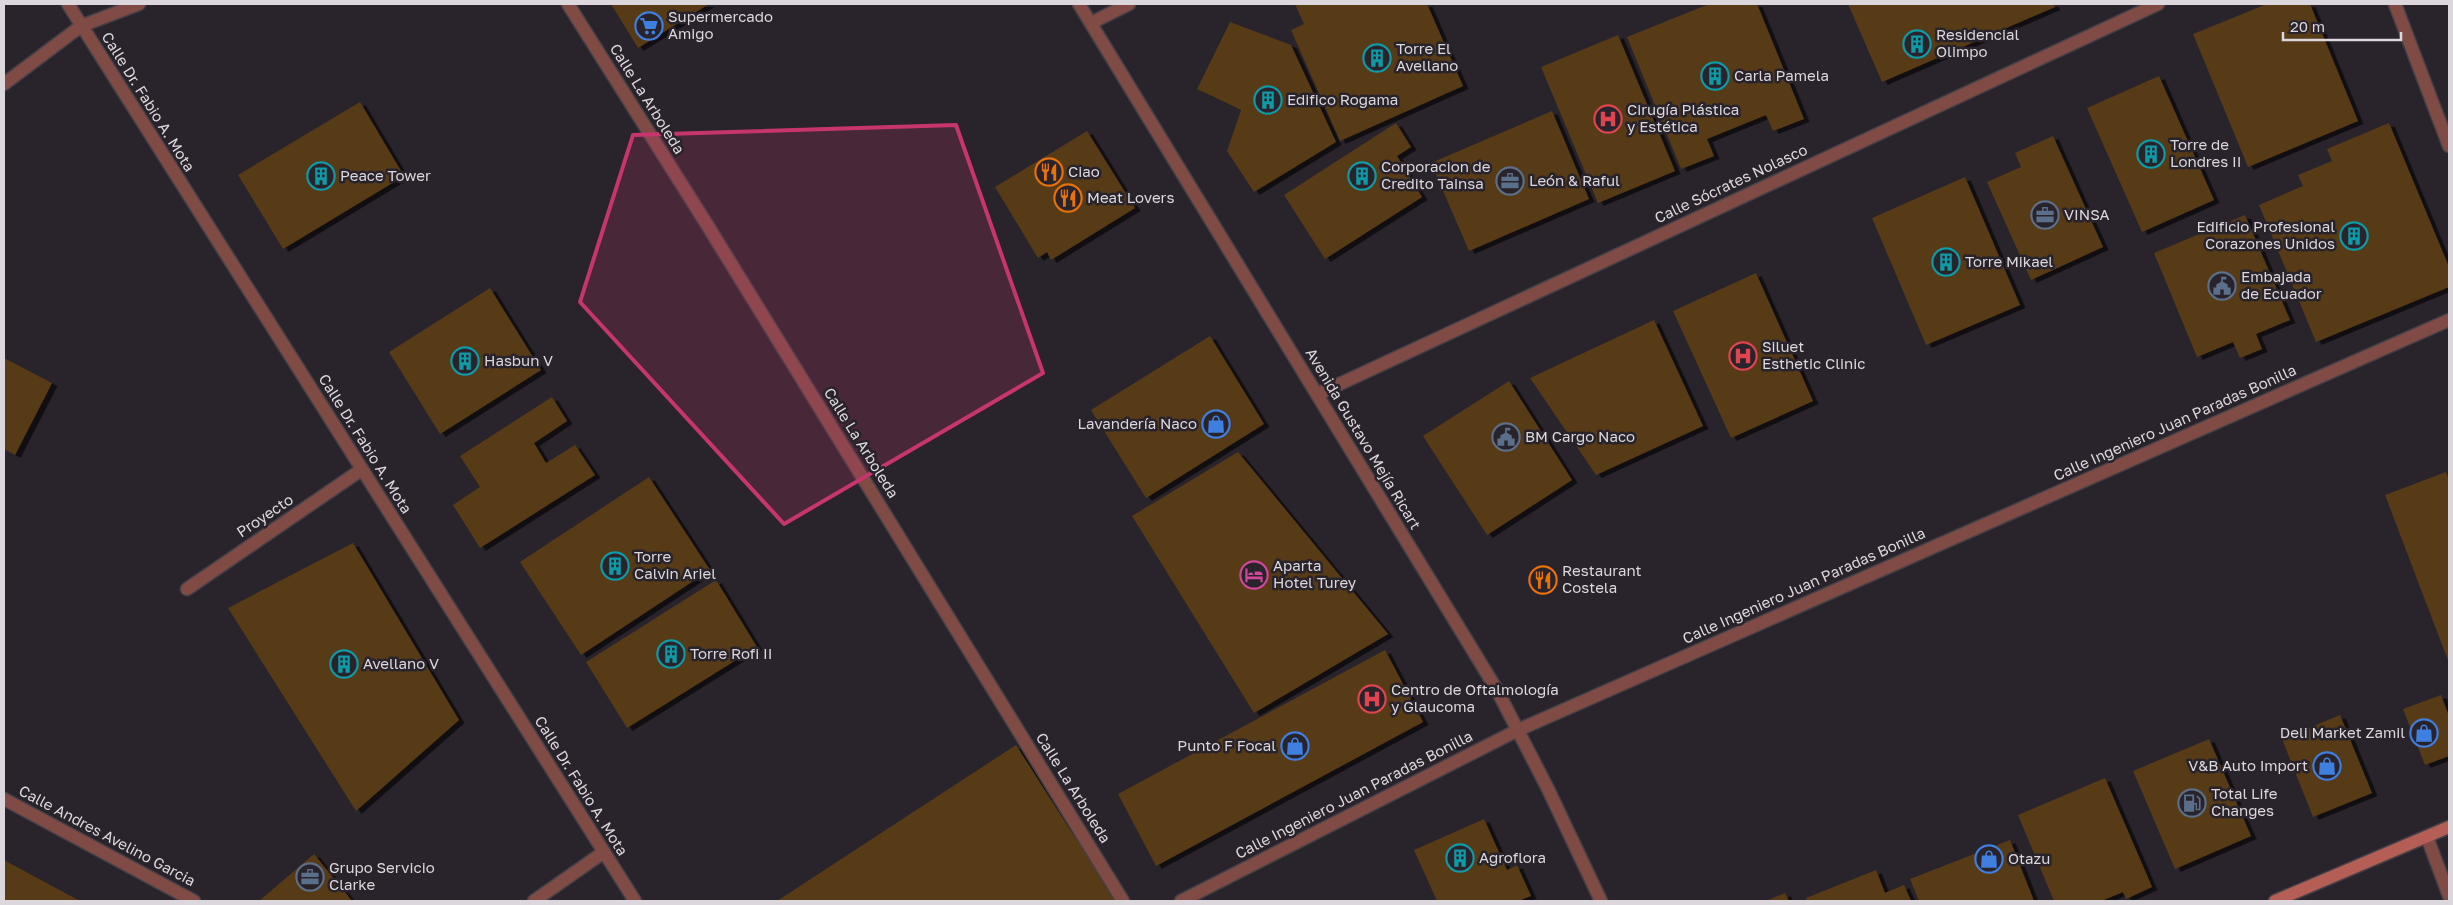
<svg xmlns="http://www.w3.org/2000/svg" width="2453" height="905" font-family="'Golos Text',sans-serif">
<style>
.building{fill:#573a16;filter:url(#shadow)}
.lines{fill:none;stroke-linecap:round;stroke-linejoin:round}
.service-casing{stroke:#454047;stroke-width:15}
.minor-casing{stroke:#454047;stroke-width:15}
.tertiary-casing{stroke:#454047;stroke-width:15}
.secondary-casing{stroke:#454047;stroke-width:15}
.service{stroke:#814b45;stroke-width:12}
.minor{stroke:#814b45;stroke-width:12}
.tertiary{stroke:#814b45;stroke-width:12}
.secondary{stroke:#b45e56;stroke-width:12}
.marked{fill:#c6356e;fill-opacity:0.2;stroke:#c6356e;stroke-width:4;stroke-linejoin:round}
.labels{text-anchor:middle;stroke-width:5;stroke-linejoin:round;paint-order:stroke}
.poi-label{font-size:15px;fill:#dbd7dc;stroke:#29232b;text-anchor:start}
.street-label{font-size:15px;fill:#dbd7dc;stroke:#29232b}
</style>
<defs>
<filter id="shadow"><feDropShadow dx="5.5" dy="3" stdDeviation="0" flood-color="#0009"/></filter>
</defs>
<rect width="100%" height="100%" fill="#29232b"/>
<path class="building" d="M 611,4 L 709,4 L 638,48 Z
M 1295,4 L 1427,4 L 1463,86 L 1340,141 L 1291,30 L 1304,24 Z
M 1709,4 L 1757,4 L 1804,119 L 1773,131 L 1766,115 L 1707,139 L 1714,156 L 1681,169 L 1627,37 Z
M 1848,4 L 2053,4 L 2055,7 L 1882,82 Z
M 2267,4 L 2310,4 L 2358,121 L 2248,167 L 2193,34 Z
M 1230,22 L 1291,45 L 1336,142 L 1254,192 L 1227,151 L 1241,110 L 1197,89 Z
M 1618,35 L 1675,171 L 1598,203 L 1541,67 Z
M 2159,76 L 2214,200 L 2142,232 L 2087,108 Z
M 360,102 L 404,176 L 283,249 L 238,175 Z
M 1552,111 L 1589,199 L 1469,251 L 1431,163 Z
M 1396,123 L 1411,147 L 1397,156 L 1422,197 L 1325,259 L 1284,195 Z
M 2389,123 L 2449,267 L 2449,287 L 2316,342 L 2259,205 L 2303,186 L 2298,175 L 2332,161 L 2327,149 Z
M 1087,131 L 1135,208 L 1051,260 L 1047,252 L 1038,258 L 995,187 Z
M 2053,136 L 2103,247 L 2031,280 L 1987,182 L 2021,167 L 2015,153 Z
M 1965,177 L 2020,305 L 1926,345 L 1872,218 Z
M 2245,215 L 2290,320 L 2256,334 L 2262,349 L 2240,358 L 2233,342 L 2197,357 L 2154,253 Z
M 1756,273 L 1813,401 L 1731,438 L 1673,311 Z
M 490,288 L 541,370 L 440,434 L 389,352 Z
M 1654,320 L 1703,426 L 1596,475 L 1530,378 Z
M 1210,336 L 1264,424 L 1146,498 L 1091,410 Z
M 4,358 L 52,383 L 15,455 L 4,449 Z
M 1509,381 L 1572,480 L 1487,535 L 1423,436 Z
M 552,397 L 567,421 L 534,443 L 546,463 L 575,445 L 595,475 L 480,548 L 453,505 L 480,487 L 460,456 Z
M 1238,452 L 1388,634 L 1254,713 L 1132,516 Z
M 2446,472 L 2449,480 L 2449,663 L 2385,495 Z
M 649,477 L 710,570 L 581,655 L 520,562 Z
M 353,543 L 459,720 L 356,811 L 228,608 Z
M 716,580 L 757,647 L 627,728 L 586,662 Z
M 1385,650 L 1423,722 L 1156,866 L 1118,794 Z
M 2441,695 L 2449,716 L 2449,756 L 2425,765 L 2403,709 Z
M 2340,715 L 2372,793 L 2313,817 L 2282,739 Z
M 2209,739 L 2251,836 L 2175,869 L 2133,771 Z
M 1016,745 L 1074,836 L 1122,901 L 777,901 Z
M 2105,778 L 2152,887 L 2126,899 L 2123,892 L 2101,901 L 2054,901 L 2018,815 Z
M 1484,819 L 1507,870 L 1517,865 L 1531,896 L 1518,901 L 1437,901 L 1414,850 Z
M 2010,840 L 2034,901 L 1919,901 L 1910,879 Z
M 314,854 L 352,901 L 259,901 Z
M 4,860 L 80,901 L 4,901 Z
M 1876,870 L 1885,893 L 1904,885 L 1911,901 L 1807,901 L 1806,898 Z
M 1785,893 L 1789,901 L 1766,901 Z"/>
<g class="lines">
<g class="service-casing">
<path id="service" d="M 2427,837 L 2449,896"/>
</g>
<g class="minor-casing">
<path id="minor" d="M 68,4 L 635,901
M 568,4 L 706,223 L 1123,901
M 2395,4 L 2449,146
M 1091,23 L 1129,4
M 4,84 L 81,26 L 139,4
M 1318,394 L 2158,4
M 187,589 L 361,470
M 4,799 L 194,901
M 534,901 L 604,852
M 1181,901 L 1518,730 L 2449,320"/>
</g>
<g class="tertiary-casing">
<path id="tertiary" d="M 1079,4 L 1497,690 L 1548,789 L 1601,901"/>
</g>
<g class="secondary-casing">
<path id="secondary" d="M 2275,901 L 2449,827"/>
</g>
<use href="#service" class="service"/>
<use href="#minor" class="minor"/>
<use href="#tertiary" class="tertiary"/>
<use href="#secondary" class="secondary"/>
</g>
<path class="marked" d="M 956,125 L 1043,373 L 784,524 L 580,302 L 633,135 Z"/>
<defs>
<g id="supermarket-ring" transform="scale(1.4375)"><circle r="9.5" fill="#29232b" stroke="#3f7fe0" stroke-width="1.5"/><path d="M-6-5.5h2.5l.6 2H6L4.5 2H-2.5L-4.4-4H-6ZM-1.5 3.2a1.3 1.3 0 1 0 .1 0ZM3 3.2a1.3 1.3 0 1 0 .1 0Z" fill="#3f7fe0"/></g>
<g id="building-ring" transform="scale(1.4375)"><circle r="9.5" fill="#29232b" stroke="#0f9aa8" stroke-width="1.5"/><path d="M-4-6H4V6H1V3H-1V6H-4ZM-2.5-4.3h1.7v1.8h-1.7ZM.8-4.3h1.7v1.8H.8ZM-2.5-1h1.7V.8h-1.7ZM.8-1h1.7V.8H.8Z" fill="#0f9aa8"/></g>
<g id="hospital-ring" transform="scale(1.4375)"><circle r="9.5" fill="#29232b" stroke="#e0444e" stroke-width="1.5"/><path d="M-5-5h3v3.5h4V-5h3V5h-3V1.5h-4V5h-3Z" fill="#e0444e"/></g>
<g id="restaurant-ring" transform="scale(1.4375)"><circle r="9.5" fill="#29232b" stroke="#e8710a" stroke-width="1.5"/><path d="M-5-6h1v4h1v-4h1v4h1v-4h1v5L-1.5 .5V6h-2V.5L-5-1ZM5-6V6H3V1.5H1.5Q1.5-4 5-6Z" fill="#e8710a"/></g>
<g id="office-ring" transform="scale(1.4375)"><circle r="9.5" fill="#29232b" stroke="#5c6f8a" stroke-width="1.5"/><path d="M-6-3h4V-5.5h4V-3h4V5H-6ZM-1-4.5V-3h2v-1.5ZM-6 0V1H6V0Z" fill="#5c6f8a"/></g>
<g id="civic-ring" transform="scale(1.4375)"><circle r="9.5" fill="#29232b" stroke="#5c6f8a" stroke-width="1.5"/><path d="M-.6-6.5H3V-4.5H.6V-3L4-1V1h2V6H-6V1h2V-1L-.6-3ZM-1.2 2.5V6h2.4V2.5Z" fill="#5c6f8a"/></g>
<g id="shop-ring" transform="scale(1.4375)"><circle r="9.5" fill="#29232b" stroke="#3f7fe0" stroke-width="1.5"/><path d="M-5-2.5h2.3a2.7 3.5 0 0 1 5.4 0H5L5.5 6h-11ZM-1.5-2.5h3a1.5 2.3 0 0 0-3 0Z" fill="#3f7fe0"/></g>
<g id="hotel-ring" transform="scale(1.4375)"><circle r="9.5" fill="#29232b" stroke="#d1479c" stroke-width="1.5"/><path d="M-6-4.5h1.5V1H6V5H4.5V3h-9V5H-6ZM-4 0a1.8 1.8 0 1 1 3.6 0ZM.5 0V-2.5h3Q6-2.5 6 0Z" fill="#d1479c"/></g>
<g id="fuel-ring" transform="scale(1.4375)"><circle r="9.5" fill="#29232b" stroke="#5c6f8a" stroke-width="1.5"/><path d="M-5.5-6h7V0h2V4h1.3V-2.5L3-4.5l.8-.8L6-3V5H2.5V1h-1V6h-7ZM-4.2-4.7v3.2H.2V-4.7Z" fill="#5c6f8a"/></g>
</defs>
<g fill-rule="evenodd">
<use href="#supermarket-ring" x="649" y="26"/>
<use href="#building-ring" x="1917" y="44"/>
<use href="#building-ring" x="1377" y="58"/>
<use href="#building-ring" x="1715" y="76"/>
<use href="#building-ring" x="1268" y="100"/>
<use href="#hospital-ring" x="1608" y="119"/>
<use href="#building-ring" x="2151" y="154"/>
<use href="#restaurant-ring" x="1049" y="172"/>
<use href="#building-ring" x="321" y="176"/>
<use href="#building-ring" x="1362" y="176"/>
<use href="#office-ring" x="1510" y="181"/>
<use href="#restaurant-ring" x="1068" y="198"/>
<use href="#office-ring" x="2045" y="215"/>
<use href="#building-ring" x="2354" y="236"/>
<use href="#building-ring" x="1946" y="262"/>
<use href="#civic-ring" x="2222" y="286"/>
<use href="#hospital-ring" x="1743" y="356"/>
<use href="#building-ring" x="465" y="361"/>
<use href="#shop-ring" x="1216" y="424"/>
<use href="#civic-ring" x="1506" y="437"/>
<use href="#building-ring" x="615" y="566"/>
<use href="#hotel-ring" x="1254" y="575"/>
<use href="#restaurant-ring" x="1543" y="580"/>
<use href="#building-ring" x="671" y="654"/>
<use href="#building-ring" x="344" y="664"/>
<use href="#hospital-ring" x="1372" y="699"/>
<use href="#shop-ring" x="2424" y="733"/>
<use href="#shop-ring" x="1295" y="746"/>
<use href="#shop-ring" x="2327" y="766"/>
<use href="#fuel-ring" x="2192" y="803"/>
<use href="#building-ring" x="1460" y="858"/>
<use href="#shop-ring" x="1989" y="859"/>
<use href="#office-ring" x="310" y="877"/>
</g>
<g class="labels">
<g class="poi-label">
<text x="668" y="22">Supermercado<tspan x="668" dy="17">Amigo</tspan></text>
<text x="1936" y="40">Residencial<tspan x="1936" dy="17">Olimpo</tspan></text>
<text x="1396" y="54">Torre El<tspan x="1396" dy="17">Avellano</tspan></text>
<text x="1734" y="81">Carla Pamela</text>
<text x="1287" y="105">Edifico Rogama</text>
<text x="1627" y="115">Cirugía Plástica<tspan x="1627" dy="17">y Estética</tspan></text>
<text x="2170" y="150">Torre de<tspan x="2170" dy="17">Londres II</tspan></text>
<text x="1381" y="172">Corporacion de<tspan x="1381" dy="17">Credito Tainsa</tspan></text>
<text x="1068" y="177">Ciao</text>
<text x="340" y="181">Peace Tower</text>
<text x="1529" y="186">León &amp; Raful</text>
<text x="1087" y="203">Meat Lovers</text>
<text x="2064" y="220">VINSA</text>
<text x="2335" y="232" text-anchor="end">Edificio Profesional<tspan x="2335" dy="17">Corazones Unidos</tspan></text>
<text x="1965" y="267">Torre Mikael</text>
<text x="2241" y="282">Embajada<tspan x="2241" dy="17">de Ecuador</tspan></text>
<text x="1762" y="352">Siluet<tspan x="1762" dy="17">Esthetic Clinic</tspan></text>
<text x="484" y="366">Hasbun V</text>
<text x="1197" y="429" text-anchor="end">Lavandería Naco</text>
<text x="1525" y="442">BM Cargo Naco</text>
<text x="634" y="562">Torre<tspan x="634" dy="17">Calvin Ariel</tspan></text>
<text x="1273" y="571">Aparta<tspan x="1273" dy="17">Hotel Turey</tspan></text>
<text x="1562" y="576">Restaurant<tspan x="1562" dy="17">Costela</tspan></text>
<text x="690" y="659">Torre Rofi II</text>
<text x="363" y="669">Avellano V</text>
<text x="1391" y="695">Centro de Oftalmología<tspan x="1391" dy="17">y Glaucoma</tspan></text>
<text x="2405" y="738" text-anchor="end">Deli Market Zamil</text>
<text x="1276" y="751" text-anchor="end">Punto F Focal</text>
<text x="2308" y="771" text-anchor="end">V&amp;B Auto Import</text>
<text x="2211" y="799">Total Life<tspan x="2211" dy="17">Changes</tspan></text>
<text x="1479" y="863">Agroflora</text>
<text x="2008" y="864">Otazu</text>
<text x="329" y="873">Grupo Servicio<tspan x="329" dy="17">Clarke</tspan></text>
</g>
<g class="street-label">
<text transform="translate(647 99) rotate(58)" y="5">Calle La Arboleda</text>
<text transform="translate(148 102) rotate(58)" y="5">Calle Dr. Fabio A. Mota</text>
<text transform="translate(1731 184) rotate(-25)" y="5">Calle Sócrates Nolasco</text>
<text transform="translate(2175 423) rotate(-24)" y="5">Calle Ingeniero Juan Paradas Bonilla</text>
<text transform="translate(1363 439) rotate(59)" y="5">Avenida Gustavo Mejía Ricart</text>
<text transform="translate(861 443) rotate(58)" y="5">Calle La Arboleda</text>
<text transform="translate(365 444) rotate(58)" y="5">Calle Dr. Fabio A. Mota</text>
<text transform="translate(265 516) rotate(-34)" y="5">Proyecto</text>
<text transform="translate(1804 586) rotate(-24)" y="5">Calle Ingeniero Juan Paradas Bonilla</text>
<text transform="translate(581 786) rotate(58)" y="5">Calle Dr. Fabio A. Mota</text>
<text transform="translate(1073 788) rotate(58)" y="5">Calle La Arboleda</text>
<text transform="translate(1354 795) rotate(-27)" y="5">Calle Ingeniero Juan Paradas Bonilla</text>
<text transform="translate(107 836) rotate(28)" y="5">Calle Andres Avelino Garcia</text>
</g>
</g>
<rect width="2453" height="905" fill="none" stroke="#dbd7dc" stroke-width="10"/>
<path d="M2283 32v8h118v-8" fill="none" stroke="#dbd7dc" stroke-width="2.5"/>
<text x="2290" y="32" font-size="15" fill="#dbd7dc" stroke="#29232b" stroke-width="4" paint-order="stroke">20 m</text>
</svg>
